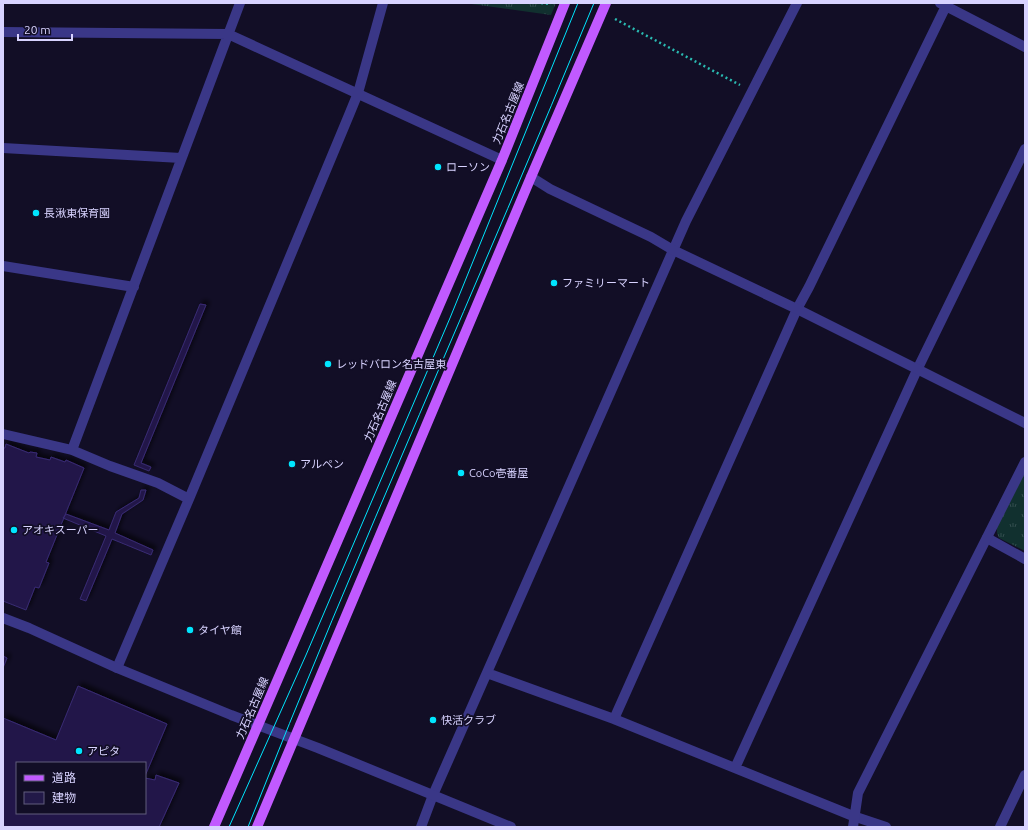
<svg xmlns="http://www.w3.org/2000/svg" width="1028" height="830" font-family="Ubuntu,'Noto Sans JP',sans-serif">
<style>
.park{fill:url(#park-tufts)}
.building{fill:#221948;stroke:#392a74;filter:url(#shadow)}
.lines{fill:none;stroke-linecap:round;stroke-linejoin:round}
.path{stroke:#2abbb2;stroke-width:2.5;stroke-dasharray:2 3;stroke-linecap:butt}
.minor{stroke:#3a3787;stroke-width:10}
.tertiary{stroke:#3a3787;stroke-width:10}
.primary{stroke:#c15aff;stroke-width:10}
.tram{stroke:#00e5fe;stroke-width:1}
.poi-dot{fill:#00e5fe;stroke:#120e26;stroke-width:1.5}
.labels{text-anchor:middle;stroke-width:3.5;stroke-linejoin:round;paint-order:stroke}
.street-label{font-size:11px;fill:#d8d3ff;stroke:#120e26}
.poi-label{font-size:11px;fill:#d8d3ff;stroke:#120e26;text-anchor:start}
</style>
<defs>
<pattern id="park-tufts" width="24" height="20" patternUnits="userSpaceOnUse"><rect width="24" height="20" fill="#11302f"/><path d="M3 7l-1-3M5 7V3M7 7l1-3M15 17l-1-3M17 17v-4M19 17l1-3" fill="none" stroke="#334d4e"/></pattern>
<filter id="shadow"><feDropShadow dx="3.5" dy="-3.5" stdDeviation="2" flood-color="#0009"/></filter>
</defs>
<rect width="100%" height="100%" fill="#120e26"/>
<path class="park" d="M 464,3 L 556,3 L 551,15 Z
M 1025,471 L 1025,551 L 999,538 L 997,533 L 997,525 Z"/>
<path class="building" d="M 200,304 L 206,305 L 141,463 L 151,467 L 149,471 L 134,465 Z
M 6,444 L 29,453 L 30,452 L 37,453 L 36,457 L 50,460 L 51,457 L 65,462 L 66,460 L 84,468 L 46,562 L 49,563 L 39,588 L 35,587 L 26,610 L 3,601 L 3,448 L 5,448 Z
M 141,490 L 146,490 L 143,500 L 122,514 L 115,533 L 153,550 L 151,555 L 112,539 L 86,601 L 80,599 L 106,536 L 63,518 L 66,514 L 109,530 L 116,512 L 139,498 Z
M 3,656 L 7,658 L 3,668 Z
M 78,686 L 167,724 L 145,776 L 145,763 L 17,763 L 17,813 L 145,813 L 145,778 L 155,780 L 156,775 L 179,783 L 159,827 L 3,827 L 3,718 L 56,740 Z"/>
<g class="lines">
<path class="path" d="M 541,3 L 551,4
M 615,19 L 740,85"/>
<path class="minor" d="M 940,3 L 1025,47
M 3,32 L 228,34 L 502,160
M 3,148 L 181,158
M 3,266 L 134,287
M 3,434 L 72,450 L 110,466 L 158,483 L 189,499
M 72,450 L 240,3
M 987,538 L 1025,559
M 117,668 L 189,499 L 349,115 L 358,93 L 383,3
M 487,673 L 614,719 L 853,816 L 886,827
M 614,719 L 797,309 L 809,287 L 946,6
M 735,768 L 917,370 L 1025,149
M 421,827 L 433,795 L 686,221 L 797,3
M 1000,827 L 1025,775"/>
<path class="tertiary" d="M 531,177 L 550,189 L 651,237 L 673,250 L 797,309 L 1025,423
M 3,618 L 29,628 L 117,668 L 231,715 L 318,748 L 511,827
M 853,827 L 858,793 L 1025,462"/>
<path class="primary" d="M 214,827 L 502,160 L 565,3
M 257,827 L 531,177 L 606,3"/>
<path class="tram" d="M 229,827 L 306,655 L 450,318 L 578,3
M 248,827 C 357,550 481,278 594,3"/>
</g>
<g class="poi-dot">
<circle cx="438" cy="167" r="4"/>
<circle cx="36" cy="213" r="4"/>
<circle cx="554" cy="283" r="4"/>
<circle cx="328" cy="364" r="4"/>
<circle cx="292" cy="464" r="4"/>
<circle cx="461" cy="473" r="4"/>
<circle cx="14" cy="530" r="4"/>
<circle cx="190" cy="630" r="4"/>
<circle cx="433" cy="720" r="4"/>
<circle cx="79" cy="751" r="4"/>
</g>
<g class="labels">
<g class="street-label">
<text transform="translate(508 113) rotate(-68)" y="4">力石名古屋線</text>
<text transform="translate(380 411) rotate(-67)" y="4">力石名古屋線</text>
<text transform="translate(252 708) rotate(-67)" y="4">力石名古屋線</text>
</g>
<g class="poi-label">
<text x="446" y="171">ローソン</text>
<text x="44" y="217">長湫東保育園</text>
<text x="562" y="287">ファミリーマート</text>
<text x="336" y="368">レッドバロン名古屋東</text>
<text x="300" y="468">アルペン</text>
<text x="469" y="477">CoCo壱番屋</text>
<text x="22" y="534">アオキスーパー</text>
<text x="198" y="634">タイヤ館</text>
<text x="441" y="724">快活クラブ</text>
<text x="87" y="755">アピタ</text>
</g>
</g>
<rect width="1028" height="830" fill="none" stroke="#d8d3ff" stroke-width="8"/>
<rect x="16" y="762" width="130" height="52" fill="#120e26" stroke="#615d7d"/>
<rect x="24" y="775" width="20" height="6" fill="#c15aff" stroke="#615d7d"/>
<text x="52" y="782" font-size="12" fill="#d8d3ff">道路</text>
<rect x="24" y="792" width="20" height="12" fill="#221948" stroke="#615d7d"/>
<text x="52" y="802" font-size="12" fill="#d8d3ff">建物</text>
<path d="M18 34v6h54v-6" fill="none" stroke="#d8d3ff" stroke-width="2"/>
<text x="24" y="34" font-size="12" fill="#d8d3ff" stroke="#120e26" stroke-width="3" paint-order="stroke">20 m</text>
</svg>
